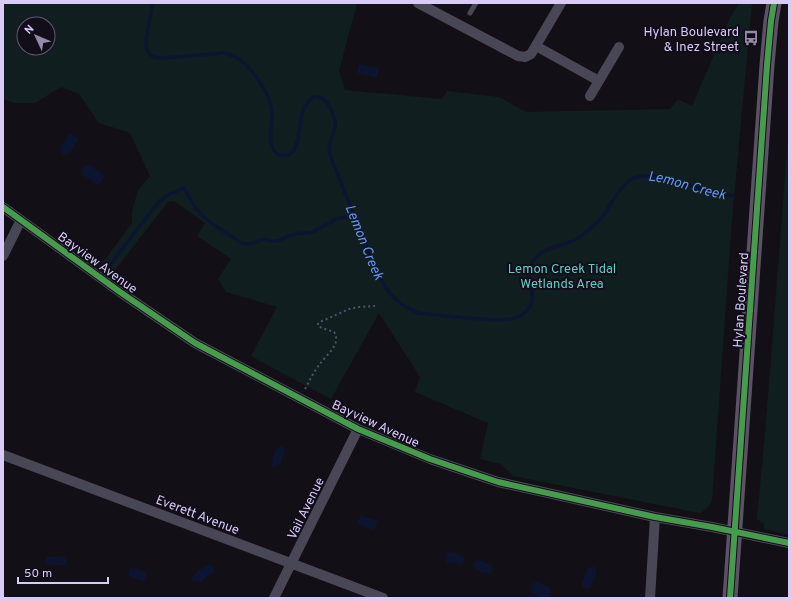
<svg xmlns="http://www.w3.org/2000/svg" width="792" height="601" font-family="Overpass,sans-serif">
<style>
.green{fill:#101e20;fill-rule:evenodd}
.water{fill:#0d142f}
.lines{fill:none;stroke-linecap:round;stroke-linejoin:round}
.stream{stroke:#0d142f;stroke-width:3.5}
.path{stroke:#4e5662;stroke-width:2;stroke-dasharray:2 3;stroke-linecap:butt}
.lane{stroke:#494656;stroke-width:5}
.street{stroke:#494656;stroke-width:10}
.primary{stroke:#5d5067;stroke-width:15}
.cycleway-casing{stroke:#110d19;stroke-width:8}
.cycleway{stroke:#469c4c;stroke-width:6}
.labels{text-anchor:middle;stroke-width:4;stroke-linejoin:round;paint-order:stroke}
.poi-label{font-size:13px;fill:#d8cbf8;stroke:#110d19;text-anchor:end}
.street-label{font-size:13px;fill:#d8cbf8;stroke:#110d19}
.park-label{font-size:13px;fill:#62cec6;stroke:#110d19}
.water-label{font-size:14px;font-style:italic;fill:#6696ec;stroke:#110d19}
</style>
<rect width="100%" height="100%" fill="#121016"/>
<path class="green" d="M 3,3 L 357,3 L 339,71 L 345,90 L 442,99 L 447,91 L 499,97 L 526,112 L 670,109 L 678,99 L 692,106 L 729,20 L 739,3 L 752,3 L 732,219 L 712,500 C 709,507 706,510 700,513 L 513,476 L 501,464 L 480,459 L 488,423 L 415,392 L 420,377 L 379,313 L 331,399 L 308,387 L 251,356 L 277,307 L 226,292 L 218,279 L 231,259 L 197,236 L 205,223 L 174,201 L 168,202 L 112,274 L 101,265 L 132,223 L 132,211 L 138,190 L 150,176 L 130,133 L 99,123 L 79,94 L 61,87 L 35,103 L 14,103 L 3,99 ZM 24,24 L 48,24 L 48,48 L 24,48 Z
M 789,125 L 789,535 L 764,529 L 764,523 L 760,522 L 760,520 L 757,519 L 766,422 Z"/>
<path class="water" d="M 359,64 L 379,68 L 377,78 L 357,73 Z
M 70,133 L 79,139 L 69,154 L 65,155 L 62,154 L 60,148 Z
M 88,164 L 105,176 L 98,185 L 81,174 L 82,172 L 81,171 L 84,166 L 86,167 Z
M 280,446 L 284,448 L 285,453 L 283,455 L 280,465 L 277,464 L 276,467 L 272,466 L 273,462 L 272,462 L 276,449 Z
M 361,515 L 378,521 L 374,530 L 357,524 Z
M 453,552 L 465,558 L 462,565 L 454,562 L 447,563 L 445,553 Z
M 60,556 L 67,558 L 66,560 L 67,561 L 66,565 L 64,565 L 63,566 L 60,565 L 47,566 C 44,561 45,563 46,557 Z
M 478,560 L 492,565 L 493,568 L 491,573 C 486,575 476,571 473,566 L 475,561 Z
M 211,564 L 214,568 L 214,573 L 209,575 L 201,582 L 196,581 L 194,582 L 191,578 C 193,576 194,574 196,573 C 198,570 208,565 211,564 Z
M 132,567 L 146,572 L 145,573 L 147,574 L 144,580 L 143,580 L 142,581 L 129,576 L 129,575 L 128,574 L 130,568 L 132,568 Z
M 591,567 L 595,567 L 596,571 L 597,571 L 591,588 L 586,589 L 584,588 L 582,584 L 588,568 Z
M 536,582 L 547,586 L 551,589 L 551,594 L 549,598 L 542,598 L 532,593 C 529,588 531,584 536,582 Z"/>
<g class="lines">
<g class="stream">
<path id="s1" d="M 152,3 C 153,17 139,46 151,55 C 154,58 159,58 163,58 L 225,53 C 228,54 231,55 234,56 C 250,64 271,94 272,113 C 272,123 268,141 273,149 C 277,156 286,158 291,153 C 295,151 296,147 297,143 C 302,126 298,106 315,96 C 317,97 320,97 322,98 C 329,102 336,118 335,126 C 334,137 327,143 330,155 L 373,263 C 384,288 392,302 418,313 C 435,315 452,317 469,318 C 483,319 498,321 512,319 C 515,318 520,317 523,314 C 543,301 523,281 531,264 C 541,246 563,247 578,238 C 587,232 596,224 603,216 C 609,208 614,198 620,190 C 624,185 629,179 636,177 C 651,172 678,182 692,186 C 706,190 720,194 734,196"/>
<path d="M 109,266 L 154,208 L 161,200 L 168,195 L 184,188 C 189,196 192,205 199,212 C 209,224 229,234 242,243 L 250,244 L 255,243 L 260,240 L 264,239 L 270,241 L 277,241 L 294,234 L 313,232 L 336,219 L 349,216 L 355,217"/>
</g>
<path class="path" d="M 305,389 C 310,380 314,371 320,364 C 326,355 342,344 334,332 L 322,328 L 318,326 L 318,324 L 320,322 L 349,309 L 359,307 L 375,306"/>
<path class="lane" d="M 470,13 L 476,3"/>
<path class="street" d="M 418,3 L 518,56 L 525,57 L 531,54 L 561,3
M 536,46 L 599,81
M 590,96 L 619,47
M 3,207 L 120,292 L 195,343 L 358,429 L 430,459 L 498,482 L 655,517 L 712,527 L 789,543
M 3,256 L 21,220
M 3,455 L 383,598
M 274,598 L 358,429
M 650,598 L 655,517"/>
<path class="primary" d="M 730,598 L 767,65 L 771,21 L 774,3"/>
<g class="cycleway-casing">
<path id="cycleway" d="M 3,207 L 120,292 L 195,343 L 358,429 L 430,459 L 498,482 L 655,517 L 712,527 L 789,543
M 730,598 L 767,65 L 771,21 L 774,3"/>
</g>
<use href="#cycleway" class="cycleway"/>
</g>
<defs>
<g id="bus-bare" transform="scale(1.2)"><path d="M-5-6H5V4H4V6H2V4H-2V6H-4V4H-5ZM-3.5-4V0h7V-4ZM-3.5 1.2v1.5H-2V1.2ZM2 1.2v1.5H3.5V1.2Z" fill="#938aa9" stroke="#110d19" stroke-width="2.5" paint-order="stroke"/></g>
</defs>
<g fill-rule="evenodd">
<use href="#bus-bare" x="751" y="38"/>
</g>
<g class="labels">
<g class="poi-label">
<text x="739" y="36">Hylan Boulevard<tspan x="739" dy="15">&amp; Inez Street</tspan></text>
</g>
<g class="street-label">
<text transform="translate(98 262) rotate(36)" y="5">Bayview Avenue</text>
<text transform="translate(740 300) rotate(-86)" y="5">Hylan Boulevard</text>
<text transform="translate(376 423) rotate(25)" y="5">Bayview Avenue</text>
<text transform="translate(305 508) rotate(-64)" y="5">Vail Avenue</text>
<text transform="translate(198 514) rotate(21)" y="5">Everett Avenue</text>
</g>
<g class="park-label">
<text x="562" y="273">Lemon Creek Tidal<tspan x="562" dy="15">Wetlands Area</tspan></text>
</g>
<g class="water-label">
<text dy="5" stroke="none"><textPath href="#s1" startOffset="938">Lemon Creek</textPath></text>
<text dy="5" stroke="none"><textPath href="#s1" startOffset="493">Lemon Creek</textPath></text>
</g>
</g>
<rect width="792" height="601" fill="none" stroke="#d8cbf8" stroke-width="8"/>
<g transform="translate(36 36) rotate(314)"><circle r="19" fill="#110d19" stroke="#615972"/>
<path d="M0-3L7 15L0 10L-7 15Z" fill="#938aa9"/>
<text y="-6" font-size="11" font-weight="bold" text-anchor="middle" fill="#d8cbf8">N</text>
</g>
<path d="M18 577v6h90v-6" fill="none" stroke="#d8cbf8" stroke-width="2"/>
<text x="24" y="577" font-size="12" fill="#d8cbf8" stroke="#110d19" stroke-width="3" paint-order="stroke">50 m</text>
</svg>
